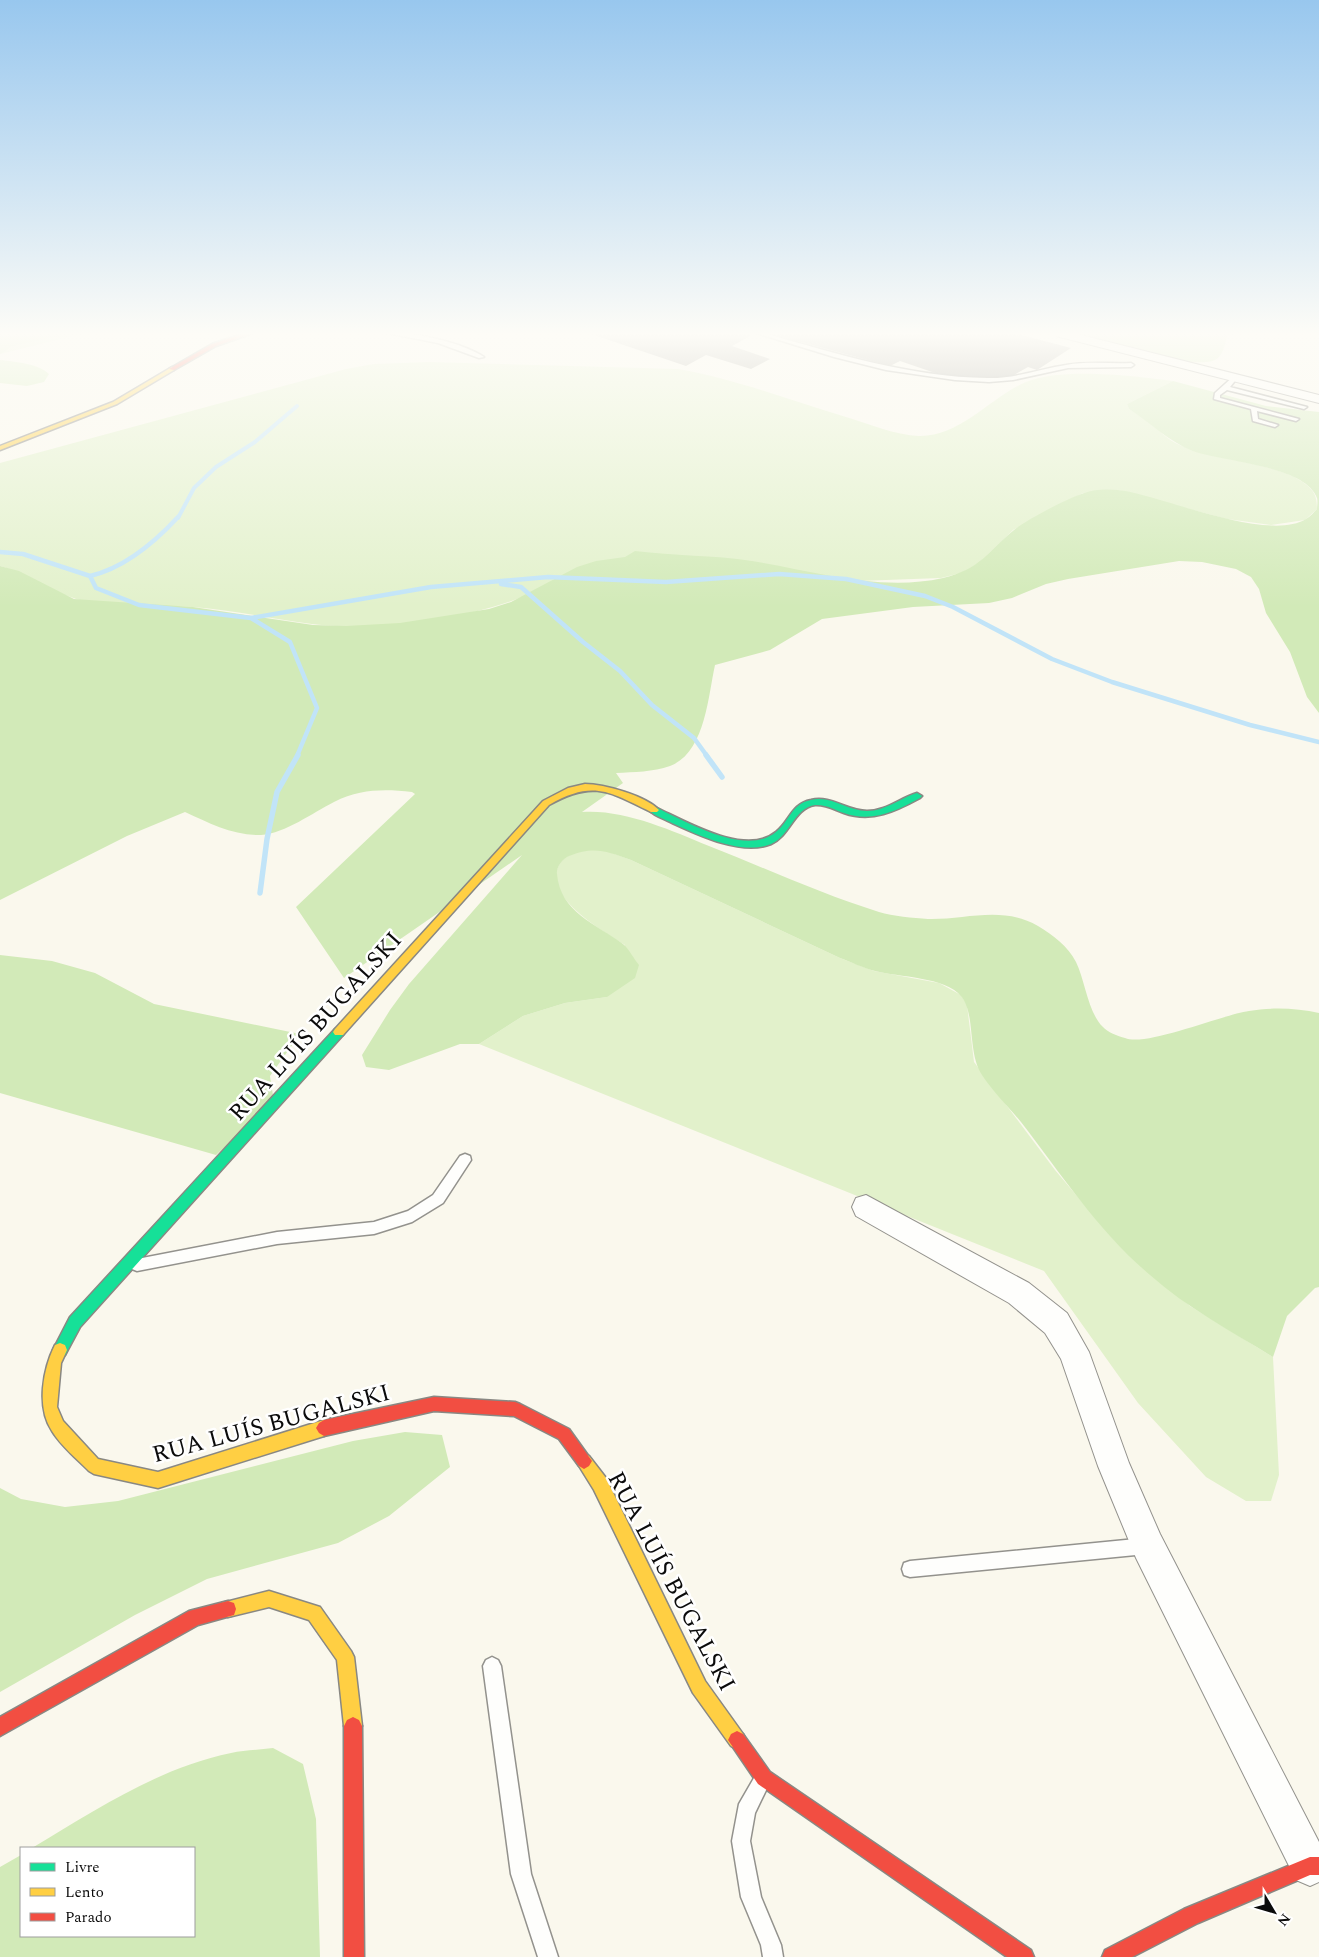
<svg xmlns="http://www.w3.org/2000/svg" width="1319" height="1957" font-family="Spectral,serif">
<style>
.green{fill:#e2f1cb}
.forest{fill:#d2eab8}
.lines{fill:none;stroke-linecap:round;stroke-linejoin:round}
.stream-far2{stroke:#c1e4f8;stroke-width:4}
.stream-far1{stroke:#c1e4f8;stroke-width:4.5}
.stream{stroke:#c1e4f8;stroke-width:5.5}
.building{fill:#9c9a94}
.lane-casing{stroke:#93928d;stroke-width:3}
.street-casing{stroke:#93928d;stroke-width:2}
.fast-casing{stroke:#898883;stroke-width:3}
.slow-casing{stroke:#898883;stroke-width:3}
.jam-casing{stroke:#898883;stroke-width:3}
.lane{fill:#fefefc;fill-rule:evenodd}
.street{fill:#fefefc;fill-rule:evenodd}
.fast{fill:#16e098;fill-rule:evenodd}
.slow{fill:#ffcf43;fill-rule:evenodd}
.jam{fill:#f24e42;fill-rule:evenodd}
.labels{text-anchor:middle;stroke-width:5;stroke-linejoin:round;paint-order:stroke}
.near-street-label{font-size:24px;fill:#0b0b0b;stroke:#fff}
</style>
<rect width="100%" height="100%" fill="#faf8ed"/>
<path class="green" d="M 0,333 L 85,333 L 0,354 Z
M 429,362 L 678,369 C 735,379 790,400 846,417 C 869,424 895,435 919,436 C 960,437 991,397 1026,382 C 1062,367 1135,376 1173,381 L 1127,404 L 1129,409 C 1136,414 1145,418 1152,424 C 1158,429 1165,437 1172,441 C 1209,463 1283,460 1310,488 C 1316,494 1317,501 1317,509 L 1305,520 L 1271,525 L 1227,519 L 1118,490 L 1083,493 L 1013,530 L 979,563 L 961,573 L 941,578 L 531,593 C 476,619 373,632 312,624 C 272,619 233,610 193,607 C 158,605 120,610 87,602 C 56,595 31,575 0,566 L 0,463 L 346,369 L 374,364 Z
M 585,850 L 604,850 L 631,860 L 840,958 L 874,971 L 939,983 L 961,995 L 967,1005 L 974,1062 L 1055,1170 L 1114,1240 L 1190,1306 L 1273,1357 L 1279,1475 L 1271,1501 L 1246,1501 L 1206,1477 L 1138,1403 L 1044,1271 L 479,1044 L 523,1016 L 565,1003 L 607,997 L 625,945 C 603,931 532,891 564,859 C 569,854 579,852 585,850 Z"/>
<path class="forest" d="M 0,333 L 73,333 L 13,346 L 0,354 Z
M 1056,333 L 1275,333 L 1235,334 L 1227,336 C 1225,345 1223,356 1215,360 C 1191,371 1086,340 1056,333 Z
M 0,360 C 16,362 37,363 49,374 L 44,382 L 27,386 L 0,383 Z
M 1173,381 L 1266,406 L 1319,412 L 1319,713 L 1307,697 L 1290,652 L 1266,613 L 1259,589 L 1251,577 L 1236,569 L 1202,562 L 1179,561 L 1068,579 L 1046,584 L 1012,598 L 989,603 L 913,607 L 822,619 L 770,650 L 715,665 C 708,697 705,753 670,766 C 653,772 634,772 616,773 L 623,783 L 582,812 C 624,809 670,830 709,846 C 765,868 821,894 879,912 C 893,916 913,918 928,919 C 965,920 1002,905 1038,926 C 1053,935 1068,946 1076,962 C 1085,980 1088,1013 1103,1027 C 1107,1032 1118,1036 1125,1038 C 1146,1047 1221,1015 1249,1011 C 1271,1007 1297,1008 1319,1013 L 1319,1287 L 1315,1288 L 1287,1316 L 1273,1357 C 1231,1331 1187,1308 1150,1275 C 1099,1232 1061,1174 1021,1122 C 1008,1106 993,1092 982,1075 C 967,1052 976,1014 961,996 C 946,977 898,977 875,971 C 863,968 851,962 840,958 L 631,860 C 606,851 594,846 569,856 C 562,859 556,868 557,874 C 560,912 596,924 623,944 C 629,949 634,959 639,965 L 635,978 L 607,997 L 565,1003 L 523,1016 L 479,1044 L 460,1044 L 389,1070 L 366,1067 L 362,1055 L 390,1010 L 409,984 L 522,855 L 344,978 L 296,907 L 415,794 L 412,792 C 383,789 361,789 334,802 C 312,813 286,833 261,835 C 234,836 209,823 185,812 L 127,836 L 0,900 L 0,566 L 19,571 L 74,599 L 193,607 L 313,625 L 346,626 L 400,623 L 489,609 L 511,602 L 577,567 L 596,561 L 625,557 L 635,551 C 674,556 713,555 752,561 C 814,571 880,592 943,578 C 981,569 987,552 1014,530 C 1026,520 1068,498 1084,493 C 1094,489 1107,489 1118,490 C 1162,495 1267,543 1306,519 C 1310,517 1314,512 1317,509 C 1317,506 1318,501 1317,498 C 1305,465 1222,462 1193,451 C 1169,442 1151,423 1129,409 L 1127,404 Z
M 0,955 L 52,961 L 95,973 L 154,1004 L 300,1034 L 270,1076 L 274,1102 L 216,1155 L 0,1093 Z
M 405,1432 L 442,1435 L 450,1467 L 389,1516 L 338,1543 L 207,1579 L 135,1615 L 0,1692 L 0,1488 L 21,1499 L 65,1507 L 118,1501 L 353,1441 Z
M 273,1748 L 303,1764 L 316,1819 L 320,1957 L 0,1957 L 0,1867 L 21,1855 L 21,1936 L 194,1936 L 194,1848 L 32,1848 C 94,1811 158,1768 231,1753 C 244,1750 259,1750 273,1748 Z"/>
<g class="lines">
<path class="stream-far2" d="M 178,518 L 194,488 L 216,467 L 255,442 L 297,406"/>
<path class="stream-far1" d="M 0,552 L 23,554 L 90,576 L 96,588 L 139,605 L 251,618 L 431,587 L 548,577 L 666,582 L 779,574 L 846,579 L 925,596 L 953,607 L 1052,659 L 1112,682 L 1250,725 L 1319,742
M 90,576 C 124,568 155,542 178,517
M 501,584 L 521,587 L 583,642 L 620,671 L 652,705 L 694,738 L 707,756
M 251,618 L 290,642 L 317,708 L 297,756"/>
<path class="stream" d="M 706,755 L 722,777
M 260,893 L 267,839 L 277,792 L 298,755"/>
</g>
<path class="building" d="M 588,333 L 744,333 L 752,335 L 732,346 L 770,359 L 751,369 L 706,355 L 686,366 Z
M 767,333 L 1014,333 L 1071,348 L 1037,370 L 1028,367 L 1014,375 L 997,378 L 967,377 L 938,374 L 900,361 L 890,366 Z"/>
<g class="lines">
<g class="lane-casing">
<path id="lane" d="M 387,333 C 412,331 463,343 484,357 L 479,358 L 438,343 Z
M 756,333 L 764,333 C 837,354 911,377 987,378 C 1014,379 1040,369 1066,365 C 1087,361 1110,364 1131,363 L 1134,365 L 1131,367 L 1068,368 L 1013,380 L 989,382 L 955,380 L 886,370 L 834,357 Z
M 1235,375 L 1238,377 L 1230,387 L 1307,407 L 1304,409 L 1227,390 L 1220,395 L 1220,398 L 1299,419 L 1296,421 L 1257,411 L 1258,419 L 1278,425 L 1275,427 L 1253,421 L 1251,409 L 1214,399 L 1215,393 Z
M 465,1154 L 470,1156 L 471,1160 L 443,1203 L 412,1222 L 374,1234 L 277,1244 L 137,1271 L 132,1269 L 130,1265 L 132,1261 L 137,1259 L 277,1232 L 374,1222 L 408,1211 L 433,1195 L 460,1156 Z
M 1146,1538 L 1152,1540 L 1154,1546 L 1152,1552 L 1146,1554 L 910,1577 L 904,1575 L 902,1569 L 904,1563 L 910,1561 Z
M 492,1657 L 498,1660 L 501,1666 L 531,1874 L 558,1957 L 538,1957 L 511,1874 L 483,1666 L 486,1660 Z
M 760,1775 L 766,1778 L 769,1784 L 755,1813 L 750,1841 L 761,1897 L 781,1945 L 783,1957 L 763,1957 L 761,1945 L 741,1897 L 732,1841 L 739,1804 L 754,1778 Z"/>
</g>
<g class="street-casing">
<path id="street" d="M 1054,333 L 1073,333 L 1319,395 L 1319,403 L 1056,336 Z
M 866,1195 L 1029,1283 L 1067,1313 L 1089,1352 L 1129,1463 L 1160,1534 L 1319,1842 L 1319,1882 L 1310,1886 L 1296,1880 L 1136,1558 L 1098,1466 L 1061,1359 L 1045,1333 L 1009,1303 L 856,1216 L 852,1207 L 856,1198 Z"/>
</g>
<g class="fast-casing">
<path id="fast" d="M 917,793 L 922,796 L 920,798 C 896,811 872,823 844,813 C 835,810 826,804 815,805 C 794,808 790,836 771,844 C 742,856 698,835 672,823 C 665,819 654,816 649,810 L 651,808 L 657,808 C 687,822 746,857 776,832 C 790,821 791,804 811,800 C 831,795 847,811 867,811 C 886,811 900,798 917,793 Z
M 339,1027 L 343,1029 L 345,1032 L 343,1035 L 80,1327 L 65,1355 L 60,1357 L 55,1355 L 53,1350 L 70,1317 L 335,1029 Z"/>
</g>
<g class="slow-casing">
<path id="slow" d="M 172,367 L 174,368 L 174,370 L 117,404 L 0,450 L 0,446 L 113,402 Z
M 585,784 C 604,784 646,796 659,810 L 657,812 L 651,812 C 608,791 593,780 549,805 L 343,1035 L 335,1035 L 333,1032 L 335,1029 L 543,801 L 568,788 Z
M 60,1343 L 65,1345 L 67,1350 L 61,1363 L 57,1407 L 63,1421 L 98,1459 L 158,1472 L 324,1420 L 329,1423 L 332,1428 L 329,1433 L 324,1436 L 158,1488 L 94,1474 L 89,1471 C 77,1459 61,1446 52,1431 C 36,1407 43,1369 55,1345 Z
M 584,1453 L 589,1456 L 606,1478 L 705,1681 L 743,1734 L 746,1740 L 743,1746 L 737,1749 L 731,1746 L 693,1693 L 594,1490 L 576,1461 L 579,1456 Z
M 269,1591 L 320,1607 L 351,1651 L 354,1657 L 362,1726 L 359,1732 L 353,1735 L 347,1732 L 344,1726 L 337,1660 L 309,1620 L 269,1607 L 228,1617 L 222,1615 L 220,1609 L 222,1603 Z"/>
</g>
<g class="jam-casing">
<path id="jam" d="M 245,333 L 253,333 L 216,346 L 174,370 L 169,369 L 212,344 Z
M 434,1397 L 515,1402 L 520,1404 L 569,1429 L 592,1461 L 589,1466 L 584,1469 L 579,1466 L 559,1439 L 514,1416 L 434,1411 L 324,1436 L 319,1433 L 316,1428 L 319,1423 L 324,1420 Z
M 228,1601 L 234,1603 L 236,1609 L 234,1615 L 198,1625 L 0,1736 L 0,1717 L 189,1611 Z
M 353,1717 L 359,1720 L 362,1726 L 364,1957 L 344,1957 L 344,1726 L 347,1720 Z
M 737,1731 L 743,1734 L 770,1772 L 1031,1950 L 1034,1957 L 1007,1957 L 758,1784 L 728,1740 L 731,1734 Z
M 1310,1857 L 1319,1857 L 1319,1875 L 1310,1875 L 1198,1923 L 1132,1957 L 1102,1957 L 1105,1950 L 1184,1909 Z"/>
</g>
<use href="#lane" class="lane"/>
<use href="#street" class="street"/>
<use href="#fast" class="fast"/>
<use href="#slow" class="slow"/>
<use href="#jam" class="jam"/>
</g>
<linearGradient id="sky" x2="0" y2="1"><stop stop-color="#98c7ee"/><stop offset="0.55" stop-color="#fdfcf7"/><stop offset="1" stop-color="#fdfcf7" stop-opacity="0"/></linearGradient>
<rect width="1319" height="607" fill="url(#sky)"/>
<g class="labels">
<g class="near-street-label">
<text transform="translate(315 1026) rotate(-48)" y="8">RUA LUÍS BUGALSKI</text>
<text transform="translate(271 1423) rotate(-15)" y="8">RUA LUÍS BUGALSKI</text>
<text transform="translate(672 1581) rotate(62)" y="8">RUA LUÍS BUGALSKI</text>
</g>
</g>
<rect x="20" y="1847" width="175" height="90" fill="#ffffff" stroke="#9d9d9d"/>
<rect x="30" y="1863" width="25" height="8" fill="#16e098" stroke="#9d9d9d"/>
<text x="65" y="1872" font-size="15" fill="#0b0b0b">Livre</text>
<rect x="30" y="1888" width="25" height="8" fill="#ffcf43" stroke="#9d9d9d"/>
<text x="65" y="1897" font-size="15" fill="#0b0b0b">Lento</text>
<rect x="30" y="1913" width="25" height="8" fill="#f24e42" stroke="#9d9d9d"/>
<text x="65" y="1922" font-size="15" fill="#0b0b0b">Parado</text>
<g transform="translate(1274 1912) rotate(128)" stroke="#ffffff" stroke-width="4" paint-order="stroke">
<path d="M0-4L9 19L0 12L-9 19Z" fill="#0b0b0b"/>
<text y="-8" font-size="14" font-weight="bold" text-anchor="middle" fill="#0b0b0b">N</text>
</g>
</svg>
